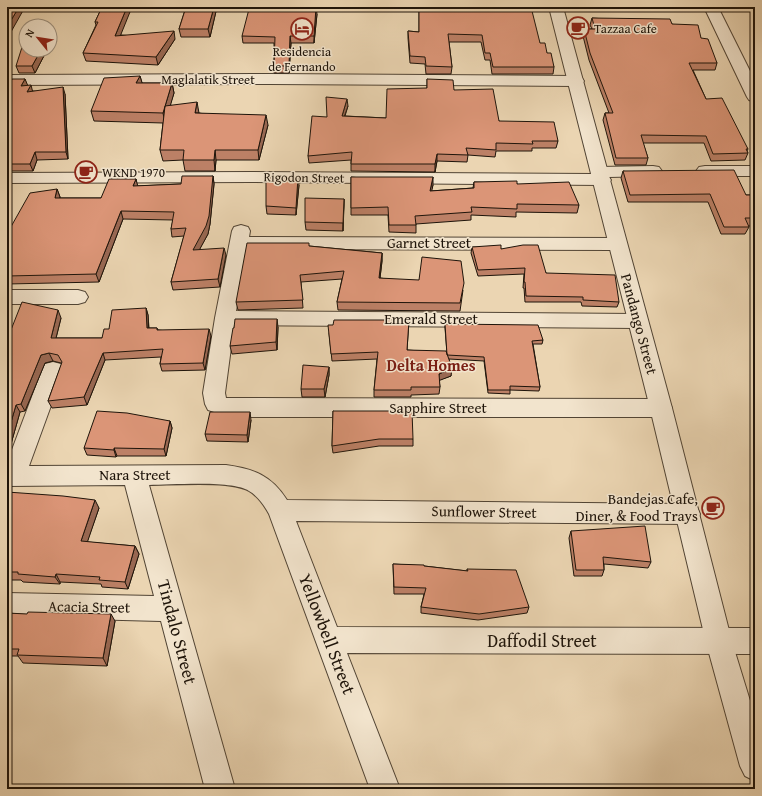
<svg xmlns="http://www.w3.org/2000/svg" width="762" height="796" font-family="'Gentium Book Plus',serif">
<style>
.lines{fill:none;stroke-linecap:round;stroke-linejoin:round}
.minor-casing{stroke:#514434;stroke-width:2}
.tertiary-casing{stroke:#514434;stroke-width:2}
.minor{fill:#f2e4cd;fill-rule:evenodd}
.tertiary{fill:#f2e4cd;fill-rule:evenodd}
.wall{fill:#bc8066;stroke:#1e140a}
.shaded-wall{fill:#996853;stroke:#1e140a}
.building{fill:#db9577;stroke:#1e140a}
.labels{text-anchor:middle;stroke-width:3;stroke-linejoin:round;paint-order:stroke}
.far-poi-label{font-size:13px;fill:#1e140a;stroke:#f2e4cd;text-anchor:start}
.far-street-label{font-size:13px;fill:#1e140a;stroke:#f2e4cd}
.street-label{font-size:15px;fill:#1e140a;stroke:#f2e4cd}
.poi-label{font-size:15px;fill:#1e140a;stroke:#f2e4cd;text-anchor:end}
.neighbourhood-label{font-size:16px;font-weight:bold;fill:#7a1f14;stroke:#f2e4cd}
.near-street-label{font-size:18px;fill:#1e140a;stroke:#f2e4cd}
</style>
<rect width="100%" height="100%" fill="#ebd5b2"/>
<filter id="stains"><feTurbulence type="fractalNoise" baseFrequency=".005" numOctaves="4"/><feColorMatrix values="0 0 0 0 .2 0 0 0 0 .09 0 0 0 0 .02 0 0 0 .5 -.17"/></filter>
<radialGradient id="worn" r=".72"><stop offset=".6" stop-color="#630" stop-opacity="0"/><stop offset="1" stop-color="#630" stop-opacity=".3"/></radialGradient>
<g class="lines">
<g class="minor-casing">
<path id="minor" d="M 704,7 L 718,7 L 755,81 L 755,102 L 749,100 L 747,97 Z
M 271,74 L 576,76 L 582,78 L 584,81 L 582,84 L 576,86 L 271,84 L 7,85 L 7,75 Z
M 653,166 L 659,167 L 662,171 L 659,175 L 653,176 L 609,177 L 611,180 L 608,184 L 602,185 L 251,182 L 7,183 L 7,173 L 251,172 L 593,174 L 591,172 L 594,168 L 600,167 Z
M 705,166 L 755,166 L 755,176 L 705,176 L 699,175 L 696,171 L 699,167 Z
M 241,225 L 248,227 L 250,231 L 249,237 L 618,238 L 625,240 L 627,244 L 625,248 L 618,250 L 247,249 L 236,311 L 637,314 L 644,316 L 647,321 L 644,326 L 637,328 L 234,325 L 225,393 L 226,398 L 661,399 L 669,402 L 672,408 L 669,414 L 661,417 L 252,417 L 226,416 L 208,410 L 205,404 L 203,393 L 215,318 L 232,231 L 234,227 Z
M 7,290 L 78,290 L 85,292 L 88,297 L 85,302 L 78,304 L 7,304 Z
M 53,362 L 61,364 L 64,370 L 29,466 L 226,465 C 254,469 271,475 287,500 L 688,504 L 697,507 L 700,514 L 697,521 L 688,524 L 296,521 L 337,627 L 755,628 L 755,654 L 347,653 L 400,789 L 370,789 L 269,514 C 264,505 258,496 249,491 C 232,480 171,485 149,485 L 235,789 L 205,789 L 161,621 L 7,617 L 7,593 L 154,596 L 125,485 L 7,486 L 7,463 L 42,370 L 45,364 Z"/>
</g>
<g class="tertiary-casing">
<path id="tertiary" d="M 549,7 L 563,7 L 672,408 L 732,642 L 755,717 L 755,781 L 745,776 L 740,766 L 706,642 L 650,408 Z"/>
</g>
<use href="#minor" class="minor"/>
<use href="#tertiary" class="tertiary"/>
</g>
<path class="wall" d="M 102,7 L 121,35 L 175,39 L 158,65 L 86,61 L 83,53 L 96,25 L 95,22 Z
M 186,7 L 217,7 L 210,37 L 181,37 L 179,29 Z
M 449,7 L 540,43 L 547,53 L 554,67 L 553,74 L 492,74 L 490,60 L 485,60 L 481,42 L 449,42 L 452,67 L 451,74 L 426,74 L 425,64 L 410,63 L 408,38 L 408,31 L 419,32 L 419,10 L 449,10 Z
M 317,14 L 314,43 L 291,43 L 289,73 L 274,73 L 274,43 L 243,43 L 242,36 Z
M 592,18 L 672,24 L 701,38 L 717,63 L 715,70 L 693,70 L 706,99 L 748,149 L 747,151 L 748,153 L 745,160 L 711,161 L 704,143 L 643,143 L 648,158 L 646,165 L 615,165 L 603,120 L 605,113 L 609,113 L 589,60 L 583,36 L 584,29 L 592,29 L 590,25 Z
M 754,33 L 755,33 L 755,45 L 752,39 Z
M 47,50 L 35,73 L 19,73 L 16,66 Z
M 140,76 L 142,83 L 172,83 L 174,93 L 170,105 L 199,113 L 268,125 L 259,160 L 216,160 L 215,171 L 185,171 L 183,160 L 163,161 L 160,150 L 163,123 L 94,121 L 91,111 Z
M 25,79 L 27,86 L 33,91 L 65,94 L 68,159 L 37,160 L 33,171 L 7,171 L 7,82 L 11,82 Z
M 427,79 L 454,90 L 499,121 L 558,141 L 556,148 L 532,148 L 532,151 L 496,151 L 495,157 L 468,155 L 467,162 L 437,161 L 435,172 L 351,171 L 351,160 L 309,163 L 308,156 L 327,117 L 348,106 L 345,116 L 386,118 L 427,88 Z
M 623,171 L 746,195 L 755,195 L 755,226 L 748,226 L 749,227 L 745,234 L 721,234 L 708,202 L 628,202 L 621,178 Z
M 213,176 L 214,184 L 210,224 L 208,234 L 199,250 L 226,255 L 220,287 L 173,290 L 171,282 L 184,236 L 172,237 L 171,229 L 173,220 L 123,219 L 99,282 L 7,284 L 7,232 L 8,232 L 57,189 L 60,197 L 60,198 L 101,198 L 136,179 L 137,186 L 181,184 Z
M 351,177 L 433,185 L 431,191 L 473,188 L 474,182 L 517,184 L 579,205 L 577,213 L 516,212 L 516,217 L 471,215 L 471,220 L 416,224 L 416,233 L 389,232 L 388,215 L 351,215 Z
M 299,185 L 296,215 L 267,214 L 266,206 Z
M 344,199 L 343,231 L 306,230 L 305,222 Z
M 309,246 L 382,253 L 382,261 L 380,278 L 463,290 L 460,311 L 338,310 L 337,302 L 342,279 L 301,282 L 303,308 L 238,310 L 236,302 Z
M 472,247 L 501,249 L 546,273 L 619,302 L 617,307 L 582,306 L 581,302 L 525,302 L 524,288 L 523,288 L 524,274 L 478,276 L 471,253 Z
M 146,308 L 148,315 L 149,328 L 157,328 L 158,330 L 211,336 L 205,370 L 162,371 L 160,364 L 161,357 L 105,360 L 87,405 L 52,408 L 48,401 L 62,363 L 61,363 L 53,361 L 45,363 L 25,411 L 20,412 L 9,451 L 7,451 L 7,340 L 61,318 L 56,338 L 102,338 L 109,329 Z
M 409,320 L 407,350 L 447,353 L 445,328 L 445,324 L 543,340 L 542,344 L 533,344 L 540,387 L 539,391 L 510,390 L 510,394 L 488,393 L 484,361 L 449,359 L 451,376 L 439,380 L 440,387 L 439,394 L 411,395 L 411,397 L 374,397 L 374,390 L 377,359 L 332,361 L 329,333 L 333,325 Z
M 278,327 L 277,350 L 232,354 L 230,346 Z
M 329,367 L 329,375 L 325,397 L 302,397 L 301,389 Z
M 333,411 L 413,439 L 413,446 L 379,446 L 333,453 L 332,446 Z
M 251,420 L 248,442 L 207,441 L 205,434 Z
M 170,421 L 172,428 L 166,456 L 117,456 L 116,457 L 87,455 L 84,448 Z
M 7,492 L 99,508 L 87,542 L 135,546 L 139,554 L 128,589 L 102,587 L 101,584 L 60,582 L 60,584 L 23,582 L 21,580 L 7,580 Z
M 571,531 L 651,562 L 648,568 L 604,564 L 604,570 L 602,576 L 574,576 L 569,538 Z
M 393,564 L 424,566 L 467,571 L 467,569 L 529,607 L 527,613 L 478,620 L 421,613 L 421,607 L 424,594 L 394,594 Z
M 7,613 L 115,621 L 107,666 L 23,663 L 18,656 L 7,656 Z"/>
<path class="shaded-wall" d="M 19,7 L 25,7 L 7,39 L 7,27 Z
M 127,7 L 132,7 L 117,44 L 115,36 Z
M 214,7 L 217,7 L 210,37 L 208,29 Z
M 316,7 L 317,14 L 314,43 L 314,36 Z
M 174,31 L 175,39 L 158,65 L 156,57 Z
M 290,36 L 291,43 L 289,73 L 289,66 Z
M 41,50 L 47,50 L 35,73 L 32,66 Z
M 140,76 L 143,86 L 136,83 Z
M 25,79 L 28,86 L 21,86 Z
M 172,83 L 174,93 L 165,124 L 163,113 Z
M 31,85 L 33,93 L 27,92 Z
M 63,87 L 65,94 L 68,159 L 66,152 Z
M 347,99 L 348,106 L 342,123 L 342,116 Z
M 197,102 L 199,113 L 195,113 Z
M 266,115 L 268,125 L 259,160 L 258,150 Z
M 215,150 L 216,160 L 215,171 L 214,160 Z
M 35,152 L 37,160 L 33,171 L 30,164 Z
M 437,154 L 437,161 L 435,172 L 435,164 Z
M 213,176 L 214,184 L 210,224 L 208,234 L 195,258 L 193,250 Z
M 298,177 L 299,185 L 296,215 L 296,208 Z
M 433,177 L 433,185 L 430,199 L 430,191 Z
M 136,179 L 138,187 L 133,186 Z
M 57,189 L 60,197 L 57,205 L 55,198 Z
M 344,199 L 344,206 L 343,231 L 343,223 Z
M 121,211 L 123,219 L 99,282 L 96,274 Z
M 224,248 L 226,255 L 220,287 L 218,279 Z
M 382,253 L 382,261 L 379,286 L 379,278 Z
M 146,308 L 148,315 L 149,335 L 147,328 Z
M 58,310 L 61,318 L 54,346 L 51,338 Z
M 277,319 L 278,327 L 277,350 L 276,342 Z
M 209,329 L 211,336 L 205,370 L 203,363 Z
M 49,353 L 53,361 L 45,363 L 25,411 L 21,404 L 41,355 Z
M 103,353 L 105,360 L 87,405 L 84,397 Z
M 329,367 L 329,375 L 325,397 L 324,389 Z
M 452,368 L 451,376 L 438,381 L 439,374 Z
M 16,405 L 20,412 L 9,451 L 7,448 L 7,436 Z
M 250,412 L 251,420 L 248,442 L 247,435 Z
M 170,421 L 172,428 L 166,456 L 164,449 Z
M 114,448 L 117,456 L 116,457 L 114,450 Z
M 95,500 L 99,508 L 85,549 L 81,541 Z
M 135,546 L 139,554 L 128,589 L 125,582 Z
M 56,574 L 60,582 L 60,584 L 55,577 Z
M 111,614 L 115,621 L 107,666 L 103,658 Z"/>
<path class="building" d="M 7,7 L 19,7 L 7,27 Z
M 102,7 L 127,7 L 115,36 L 174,31 L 156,57 L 83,53 L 98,22 L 95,22 Z
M 186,7 L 214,7 L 208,29 L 179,29 Z
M 291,7 L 316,7 L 314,36 L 290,36 L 289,66 L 274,66 L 275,37 L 242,36 L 249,9 L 291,9 Z
M 449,7 L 531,7 L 540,43 L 545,43 L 547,53 L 551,53 L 554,67 L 493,67 L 490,53 L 485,53 L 482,35 L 448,34 L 452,67 L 426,66 L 425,57 L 410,56 L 408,31 L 419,32 L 419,10 L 449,10 Z
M 592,18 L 670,19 L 672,24 L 698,25 L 701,38 L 708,39 L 717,63 L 689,63 L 706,99 L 722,98 L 748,149 L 746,149 L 748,153 L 713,154 L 706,136 L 641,135 L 648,158 L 616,158 L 605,113 L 613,113 L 590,53 L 584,29 L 595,29 Z
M 26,43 L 26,50 L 41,50 L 32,66 L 16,66 L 23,44 Z
M 140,76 L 136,83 L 172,83 L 163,113 L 91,111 L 104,78 Z
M 12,79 L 25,79 L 21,86 L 31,85 L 27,92 L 63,87 L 66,152 L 35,152 L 30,164 L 7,164 L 7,82 L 11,82 Z
M 427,79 L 453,80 L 454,90 L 493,89 L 499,121 L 554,122 L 558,141 L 532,141 L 533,144 L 496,143 L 496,150 L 466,148 L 468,155 L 437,154 L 435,164 L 351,164 L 352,152 L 308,156 L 312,116 L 327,117 L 326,97 L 347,99 L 342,116 L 386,118 L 387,89 L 427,88 Z
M 197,102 L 195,113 L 266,115 L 258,150 L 215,150 L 214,160 L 183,160 L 184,150 L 160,150 L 165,106 Z
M 734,170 L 746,195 L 755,195 L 755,218 L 745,218 L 749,227 L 724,227 L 710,194 L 630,195 L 623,171 Z
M 182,176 L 213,176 L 209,216 L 206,226 L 193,250 L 224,248 L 218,279 L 171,282 L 186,228 L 171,229 L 174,212 L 121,211 L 96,274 L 7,276 L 7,232 L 8,232 L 30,193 L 57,189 L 55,198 L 101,198 L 109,179 L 136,179 L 133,186 L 181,184 Z
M 298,177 L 296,208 L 266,206 L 266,178 Z
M 351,177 L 433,177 L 430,191 L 474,188 L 474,182 L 517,181 L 517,184 L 569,182 L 579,205 L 517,204 L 517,209 L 471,207 L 472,212 L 415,216 L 416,225 L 389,225 L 388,207 L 351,208 Z
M 305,198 L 344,199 L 343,223 L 305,222 Z
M 247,243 L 309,243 L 309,246 L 382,253 L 379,278 L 419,280 L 422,257 L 461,261 L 464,283 L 460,303 L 337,302 L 344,271 L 300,275 L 303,300 L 236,302 Z
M 501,245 L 501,249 L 523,245 L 538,245 L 546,273 L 615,275 L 619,302 L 583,300 L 583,297 L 526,296 L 525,282 L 524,282 L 525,268 L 478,270 L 472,247 Z
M 22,302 L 58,310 L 51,338 L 102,338 L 104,329 L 109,329 L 112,310 L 146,308 L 147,328 L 157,328 L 157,330 L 209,329 L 203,363 L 160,364 L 163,349 L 103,353 L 84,397 L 48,401 L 62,362 L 58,355 L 49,353 L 41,355 L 21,404 L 16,405 L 7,436 L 7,356 L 10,348 L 7,348 L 7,340 Z
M 235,319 L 277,319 L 276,342 L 230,346 L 233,328 L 234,328 Z
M 334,320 L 409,320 L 407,350 L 446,351 L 452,368 L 439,374 L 440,387 L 411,387 L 411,390 L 374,390 L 378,352 L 331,354 L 328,325 L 333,325 Z
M 445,324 L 538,325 L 543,340 L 532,341 L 540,387 L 510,386 L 510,390 L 488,390 L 484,357 L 447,355 Z
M 303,365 L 329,367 L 324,389 L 301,389 Z
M 97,411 L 127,413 L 170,421 L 164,449 L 114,448 L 114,450 L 84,448 Z
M 333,411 L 412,411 L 413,439 L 379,439 L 332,446 Z
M 210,412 L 250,412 L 247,435 L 205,434 Z
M 7,492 L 63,496 L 95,500 L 81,541 L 135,546 L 125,582 L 99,580 L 100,577 L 56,574 L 55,577 L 18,574 L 18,572 L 7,572 Z
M 645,526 L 651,562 L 603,557 L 604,570 L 576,570 L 571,531 Z
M 393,564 L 424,565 L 424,566 L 468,571 L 467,569 L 516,570 L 529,607 L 479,614 L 421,607 L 426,588 L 394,587 Z
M 28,612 L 111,614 L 103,658 L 17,655 L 19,649 L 7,649 L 7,613 L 27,614 Z"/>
<defs>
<g id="cafe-ring" transform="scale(1.15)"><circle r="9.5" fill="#f2e4cd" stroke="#8f2418" stroke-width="1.5"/><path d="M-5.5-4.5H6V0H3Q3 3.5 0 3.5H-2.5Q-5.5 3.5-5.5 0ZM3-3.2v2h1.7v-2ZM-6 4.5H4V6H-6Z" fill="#8f2418"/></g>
<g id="hotel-ring" transform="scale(1.15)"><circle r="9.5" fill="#f2e4cd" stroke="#8f2418" stroke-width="1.5"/><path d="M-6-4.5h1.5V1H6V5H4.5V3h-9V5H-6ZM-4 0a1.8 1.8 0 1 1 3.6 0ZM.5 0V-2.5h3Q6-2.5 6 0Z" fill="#8f2418"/></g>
</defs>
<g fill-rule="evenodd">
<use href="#cafe-ring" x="578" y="28"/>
<use href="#hotel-ring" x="302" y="29"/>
<use href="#cafe-ring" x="86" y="172"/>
<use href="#cafe-ring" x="713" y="508"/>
</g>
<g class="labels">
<g class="far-poi-label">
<text x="594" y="33">Tazzaa Cafe</text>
<text x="302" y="56" text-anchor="middle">Residencia<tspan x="302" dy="15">de Fernando</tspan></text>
<text x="102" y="177">WKND 1970</text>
</g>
<g class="far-street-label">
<text x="208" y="84">Maglalatik Street</text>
<text transform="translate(304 177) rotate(1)" y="5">Rigodon Street</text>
</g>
<g class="street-label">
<text x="429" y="248">Garnet Street</text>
<text x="431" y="324">Emerald Street</text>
<text transform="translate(639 324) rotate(75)" y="5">Pandango Street</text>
<text x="438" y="413">Sapphire Street</text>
<text x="135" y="480">Nara Street</text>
<text transform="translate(484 512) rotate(1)" y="5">Sunflower Street</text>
<text transform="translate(89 607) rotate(1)" y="5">Acacia Street</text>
</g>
<g class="poi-label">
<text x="698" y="504">Bandejas Cafe,<tspan x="698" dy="17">Diner, &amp; Food Trays</tspan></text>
</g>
<g class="neighbourhood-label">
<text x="431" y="371">Delta Homes</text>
</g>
<g class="near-street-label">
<text transform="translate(177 632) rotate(75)" y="6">Tindalo Street</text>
<text transform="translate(327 634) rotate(69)" y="6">Yellowbell Street</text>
<text x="542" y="647">Daffodil Street</text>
</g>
</g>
<rect width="762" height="796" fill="none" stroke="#ebd5b2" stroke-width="24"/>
<rect x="8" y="8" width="746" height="780" fill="none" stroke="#1e140a" stroke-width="2"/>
<rect x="12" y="12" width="738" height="772" fill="none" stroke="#1e140a"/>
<g transform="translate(38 38) rotate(300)"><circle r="19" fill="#f2e4cd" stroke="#9d917f"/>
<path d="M0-3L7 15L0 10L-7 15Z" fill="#8f2418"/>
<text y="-6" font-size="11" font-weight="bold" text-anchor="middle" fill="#1e140a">N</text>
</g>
<rect width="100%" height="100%" filter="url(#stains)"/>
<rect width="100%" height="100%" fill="url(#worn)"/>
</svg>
